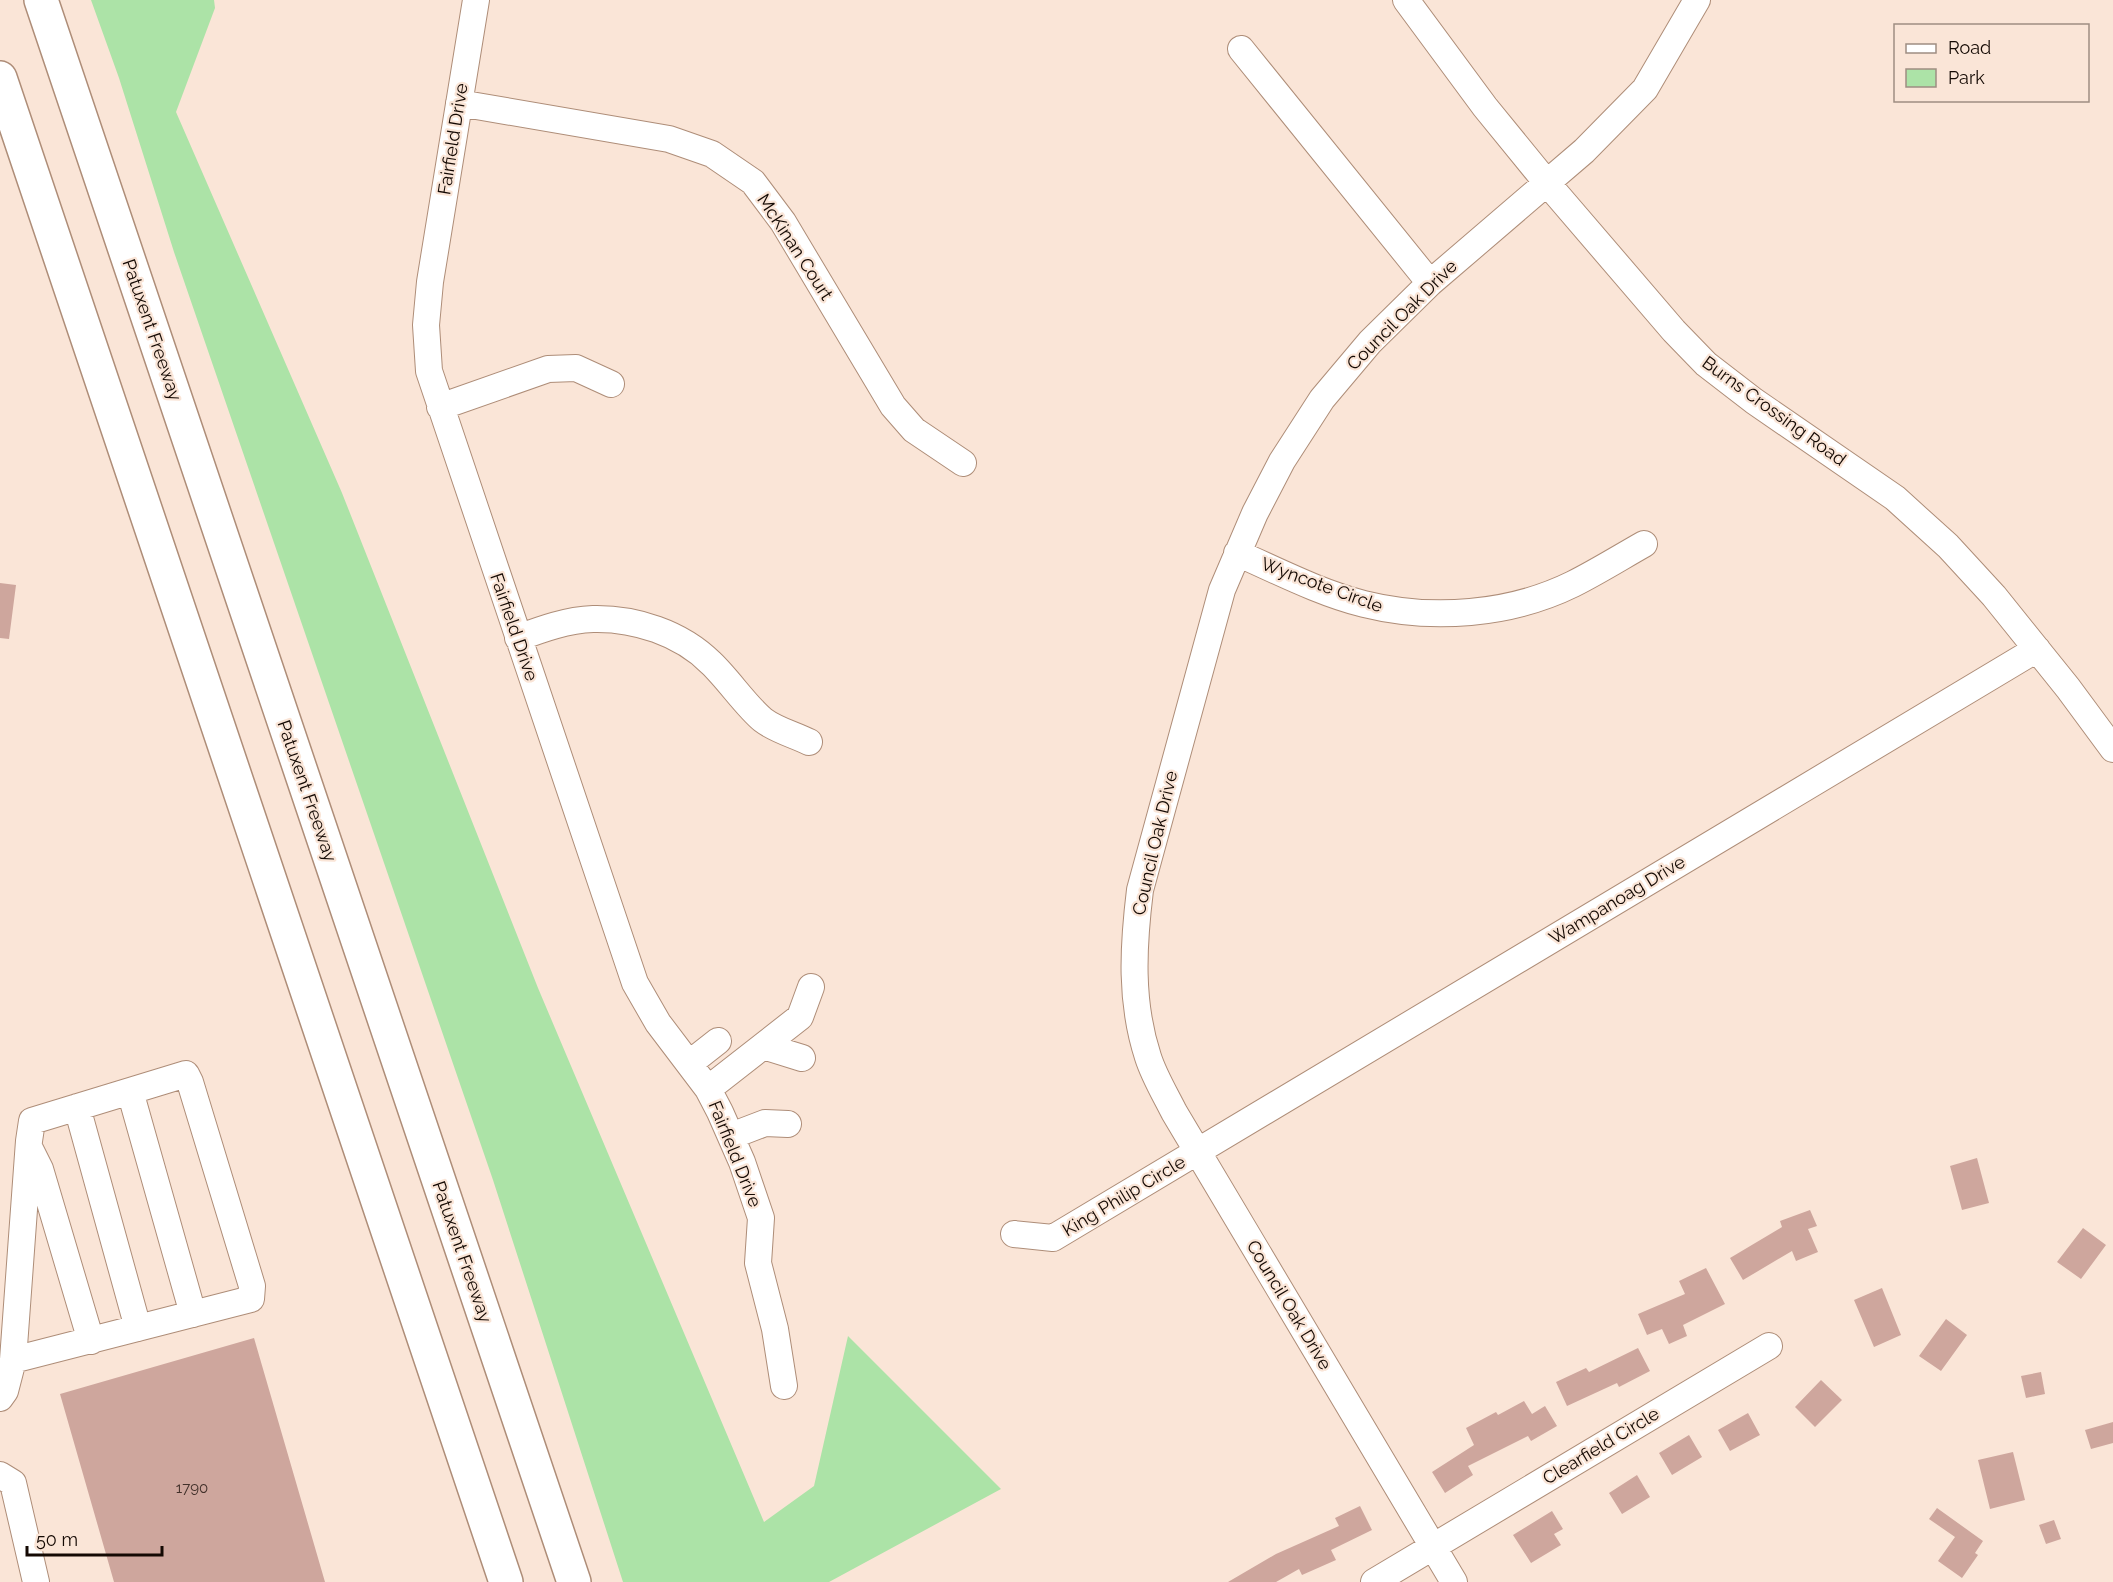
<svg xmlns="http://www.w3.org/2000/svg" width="2113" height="1582" font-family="Raleway,sans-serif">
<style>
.green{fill:#ace3a7}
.building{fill:#cea69d}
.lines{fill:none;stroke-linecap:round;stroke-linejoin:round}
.minor-casing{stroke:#ae8d78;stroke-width:28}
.highway-casing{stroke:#ae8d78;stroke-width:36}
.minor{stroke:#fff;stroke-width:26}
.highway{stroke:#fff;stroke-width:33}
.labels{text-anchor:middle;stroke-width:4.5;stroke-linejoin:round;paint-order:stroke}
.number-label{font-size:15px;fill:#42302a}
.street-label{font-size:18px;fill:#140903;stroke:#fae5d7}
</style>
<rect width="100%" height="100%" fill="#fae5d7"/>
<path class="green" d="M 91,0 L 214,0 L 215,8 L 176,112 L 342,493 L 538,988 L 764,1522 L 814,1486 L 848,1336 L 1001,1489 L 829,1582 L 623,1582 L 493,1180 L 174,252 L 119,78 Z"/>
<path class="building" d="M 0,583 L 16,585 L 9,639 L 0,638 Z
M 1977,1158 L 1989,1203 L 1962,1210 L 1950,1166 Z
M 1810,1210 L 1817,1226 L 1808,1229 L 1818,1252 L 1796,1261 L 1792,1251 L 1743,1280 L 1730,1258 L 1782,1227 L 1780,1221 Z
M 2083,1228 L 2106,1245 L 2081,1279 L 2057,1262 Z
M 1706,1268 L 1725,1304 L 1683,1325 L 1687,1336 L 1669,1344 L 1662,1329 L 1647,1335 L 1638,1314 L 1685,1294 L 1679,1281 Z
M 1882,1288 L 1901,1335 L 1874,1347 L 1854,1300 Z
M 1946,1319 L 1967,1335 L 1941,1371 L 1919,1356 Z
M 254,1338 L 325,1582 L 114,1582 L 60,1394 Z
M 1638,1348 L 1650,1371 L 1619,1387 L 1617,1383 L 1567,1406 L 1556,1382 L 1586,1368 L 1589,1372 Z
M 2041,1372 L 2045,1394 L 2026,1398 L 2021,1376 Z
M 1821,1380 L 1842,1400 L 1815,1427 L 1795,1407 Z
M 1524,1401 L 1532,1414 L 1545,1406 L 1557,1426 L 1531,1441 L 1528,1436 L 1468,1466 L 1473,1475 L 1445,1493 L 1432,1472 L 1474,1445 L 1466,1428 L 1496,1412 L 1498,1415 Z
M 1748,1413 L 1760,1435 L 1730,1451 L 1718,1430 Z
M 2113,1422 L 2113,1443 L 2091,1449 L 2085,1430 Z
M 1689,1435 L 1702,1457 L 1672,1475 L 1659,1453 Z
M 2013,1452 L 2025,1500 L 1990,1509 L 1978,1460 Z
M 1637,1475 L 1650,1497 L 1622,1514 L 1609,1493 Z
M 1360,1506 L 1372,1530 L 1331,1550 L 1336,1560 L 1302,1575 L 1299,1569 L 1276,1582 L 1228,1582 L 1276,1554 L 1339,1526 L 1335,1518 Z
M 1937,1508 L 1983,1541 L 1975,1553 L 1978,1555 L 1962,1578 L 1938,1561 L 1955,1537 L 1929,1519 Z
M 1552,1511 L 1563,1529 L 1554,1534 L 1561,1545 L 1531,1563 L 1513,1535 Z
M 2054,1520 L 2061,1539 L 2046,1544 L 2039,1525 Z"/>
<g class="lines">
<g class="minor-casing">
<path id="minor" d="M 476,0 L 430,282 L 426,325 L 429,371 L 635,983 L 658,1023 L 708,1089 L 720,1112 L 742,1162 L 761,1218 L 758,1263 L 775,1329 L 784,1386
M 1406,0 L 1485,107 L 1547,183 L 1674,331 L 1706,364 L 1754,401 L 1895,498 L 1948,546 L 1994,596 L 2068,688 L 2113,749
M 1241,49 L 1430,283
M 459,103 L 669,139 L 712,154 L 753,182 L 783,222 L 893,406 L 914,430 L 963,463
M 440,407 L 548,369 L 576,368 L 611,384
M 1237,553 C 1278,571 1320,593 1364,604 C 1432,621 1510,615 1573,584 C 1597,572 1621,557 1644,544
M 518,638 C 542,629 567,620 593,619 C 635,618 681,633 711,663 C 728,679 746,706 763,720 C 776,730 795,735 809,742
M 763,1046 L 802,1058
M 690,1063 L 718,1041
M 708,1089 L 800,1017 L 811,987
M 130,1091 L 193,1314
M 77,1107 L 138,1328
M 731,1136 L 765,1123 L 788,1124
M 30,1149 L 40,1169 L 91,1341
M 1014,1234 L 1053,1238 L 2037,649
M 0,1398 L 5,1391 L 13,1360 L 29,1141 L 32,1121 L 186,1074 L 190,1082 L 252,1286 L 251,1299 L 13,1360
M 0,1475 L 13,1483 L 36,1582
M 1374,1582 L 1769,1346
M 1454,1582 L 1174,1112 C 1165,1094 1154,1076 1148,1057 C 1130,1002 1133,947 1140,890 L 1222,590 L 1255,513 L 1282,461 L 1322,399 L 1370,342 L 1430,283 L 1584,151 L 1645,89 L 1697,0"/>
</g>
<g class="highway-casing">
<path id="highway" d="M 41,0 L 574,1582
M 0,78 L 506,1582"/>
</g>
<use href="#minor" class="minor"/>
<use href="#highway" class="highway"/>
</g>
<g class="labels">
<g class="number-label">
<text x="192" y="1493">1790</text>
</g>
<g class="street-label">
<text transform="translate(453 139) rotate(-81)" y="6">Fairfield Drive</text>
<text transform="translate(795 247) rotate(57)" y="6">McKinan Court</text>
<text transform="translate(1402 315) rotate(-45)" y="6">Council Oak Drive</text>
<text transform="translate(152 330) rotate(71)" y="6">Patuxent Freeway</text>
<text transform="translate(1774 411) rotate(36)" y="6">Burns Crossing Road</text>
<text transform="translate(1322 585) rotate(20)" y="6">Wyncote Circle</text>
<text transform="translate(514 627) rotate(71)" y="6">Fairfield Drive</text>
<text transform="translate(307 791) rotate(71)" y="6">Patuxent Freeway</text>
<text transform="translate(1155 843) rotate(-77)" y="6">Council Oak Drive</text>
<text transform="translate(1617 900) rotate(-31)" y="6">Wampanoag Drive</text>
<text transform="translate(735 1154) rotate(68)" y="6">Fairfield Drive</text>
<text transform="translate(1124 1196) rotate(-31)" y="6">King Philip Circle</text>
<text transform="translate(462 1252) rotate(71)" y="6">Patuxent Freeway</text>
<text transform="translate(1289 1305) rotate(59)" y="6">Council Oak Drive</text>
<text transform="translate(1601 1446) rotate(-31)" y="6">Clearfield Circle</text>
</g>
</g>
<rect x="1894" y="24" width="195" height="78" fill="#fae5d7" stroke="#9e8d82" stroke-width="1.5"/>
<rect x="1906" y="44" width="30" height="9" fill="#ffffff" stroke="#9e8d82" stroke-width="1.5"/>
<text x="1948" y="54" font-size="18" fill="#140903">Road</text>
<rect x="1906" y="69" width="30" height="18" fill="#ace3a7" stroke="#9e8d82" stroke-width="1.5"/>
<text x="1948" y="84" font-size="18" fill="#140903">Park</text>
<path d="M27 1546v9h135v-9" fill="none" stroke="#140903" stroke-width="3"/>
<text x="36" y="1546" font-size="18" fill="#140903" stroke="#fae5d7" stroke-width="4.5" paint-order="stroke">50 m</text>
</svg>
